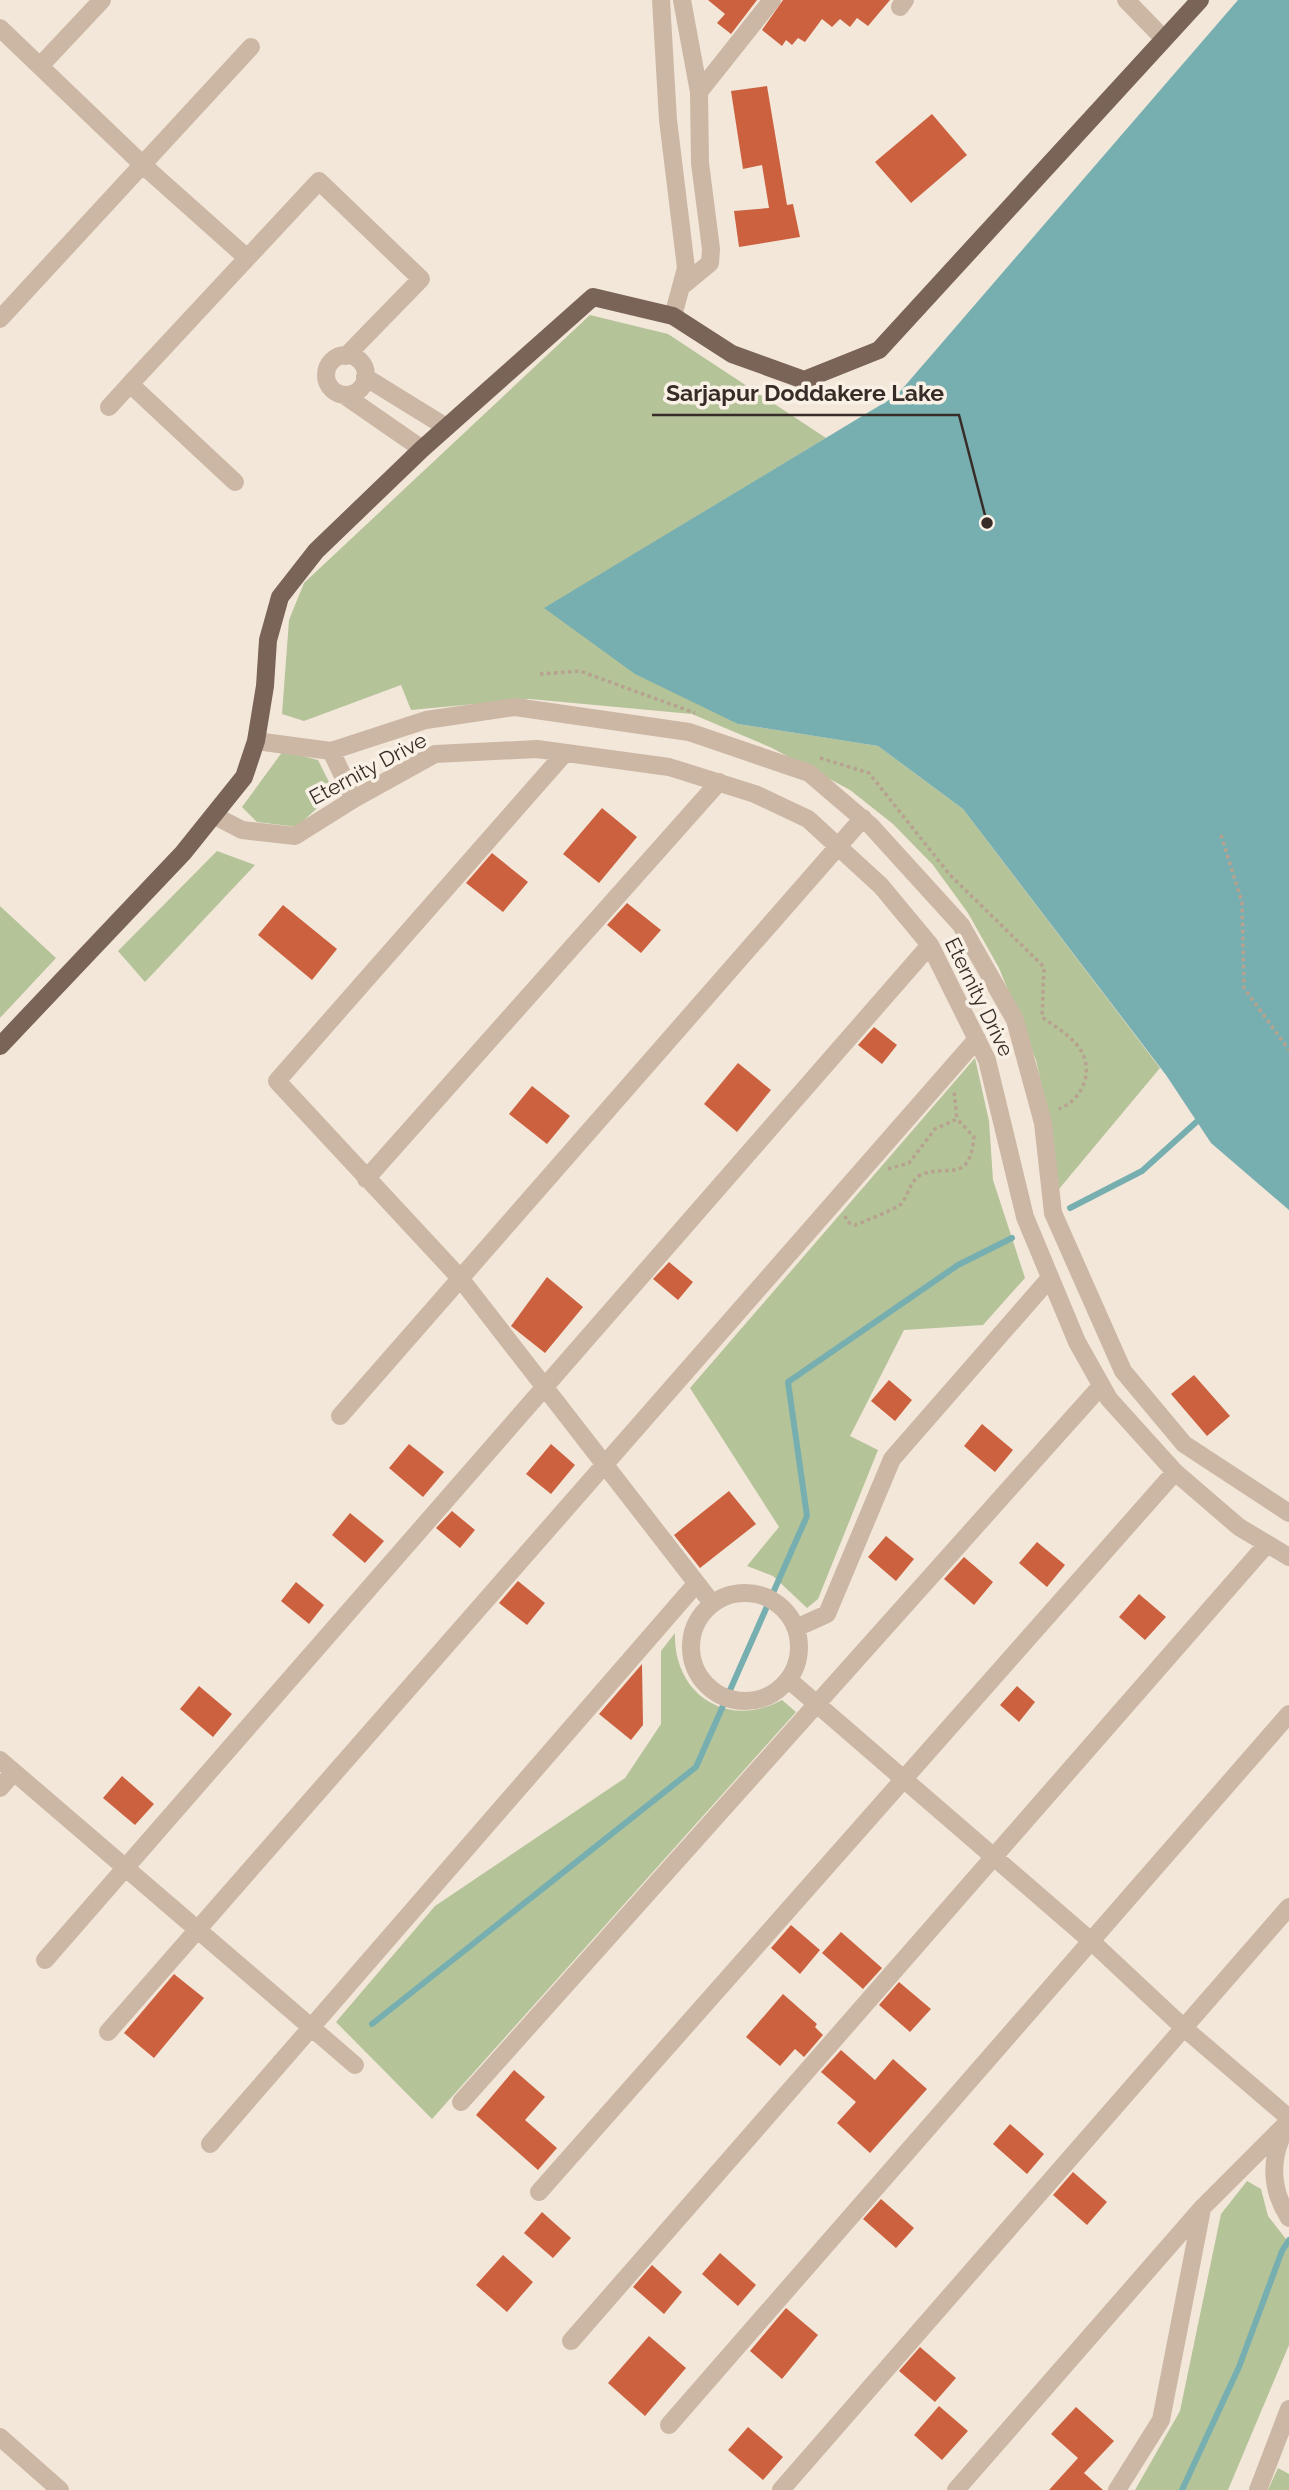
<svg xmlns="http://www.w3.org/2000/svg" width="1289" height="2490" font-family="Raleway,sans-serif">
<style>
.green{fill:#b5c399}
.water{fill:#77afb1}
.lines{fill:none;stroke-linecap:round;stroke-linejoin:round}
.stream{stroke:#77afb1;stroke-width:6}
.building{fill:#cc613f}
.path{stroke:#b7a18f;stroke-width:3.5;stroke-dasharray:3.5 3.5;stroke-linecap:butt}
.minor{stroke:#ccb7a5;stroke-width:18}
.major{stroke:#7a6357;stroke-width:18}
.labels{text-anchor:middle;stroke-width:7;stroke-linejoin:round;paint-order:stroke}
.street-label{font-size:21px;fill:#372c27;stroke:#faf1e6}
.leader{fill:none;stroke:#372c27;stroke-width:2.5}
.callout-dot{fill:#372c27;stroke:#faf1e6;stroke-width:2.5}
.callout-label{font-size:23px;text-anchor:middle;font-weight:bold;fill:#372c27;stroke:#faf1e6;stroke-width:7;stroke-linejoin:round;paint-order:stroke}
</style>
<rect width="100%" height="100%" fill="#f3e7da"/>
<path class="green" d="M 590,315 L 668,334 L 826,438 L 545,608 L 738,724 L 878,746 L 963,809 L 1160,1068 L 1059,1189 L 1048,1116 L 1036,1060 L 999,968 L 968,913 L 933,865 L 893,824 L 850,790 L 772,748 L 692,714 L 530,699 L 411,710 L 401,685 L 304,721 L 282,714 L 289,620 L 304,583 Z
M 283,751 L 318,760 L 334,792 L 297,827 L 257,822 L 242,807 Z
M 217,851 L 255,865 L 145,982 L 118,951 Z
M 0,906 L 56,958 L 0,1018 Z
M 975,1058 L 989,1121 L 993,1180 L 1025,1278 L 983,1325 L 904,1330 L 850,1436 L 878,1450 L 818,1599 L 807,1608 L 773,1576 L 747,1566 L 779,1527 L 690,1388 Z
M 675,1633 C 673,1694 727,1730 782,1700 L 796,1712 L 432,2119 L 336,2022 L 435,1906 L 625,1778 L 661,1724 L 661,1651 Z
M 1247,2181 L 1261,2189 L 1268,2216 L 1289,2243 L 1289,2345 L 1228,2490 L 1135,2490 L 1180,2411 L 1221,2214 Z
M 1278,2468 L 1289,2474 L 1289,2490 L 1268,2490 Z"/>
<path class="water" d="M 1238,0 L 1289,0 L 1289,1210 L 1211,1143 L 1166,1075 L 963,809 L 878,746 L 738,724 L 635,674 L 544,608 L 897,395 Z"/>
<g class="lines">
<path class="stream" d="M 1070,1208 L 1142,1171 L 1203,1116
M 372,2024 L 696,1767 L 807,1516 L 788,1382 L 958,1265 L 1012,1238
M 1182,2490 L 1239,2367 L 1282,2251 L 1289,2240"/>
</g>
<path class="building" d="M 708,0 L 757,0 L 731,34 L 717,23 L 725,14 Z
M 783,0 L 890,0 L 868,26 L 857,18 L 850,27 L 840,19 L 832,27 L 822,19 L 805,42 L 798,38 L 792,45 L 786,40 L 782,46 L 762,30 Z
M 767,86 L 787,205 L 793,204 L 800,237 L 739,247 L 734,211 L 769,208 L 762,165 L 743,169 L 731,91 Z
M 932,114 L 967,155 L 911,203 L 875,162 Z
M 602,808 L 637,837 L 599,883 L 563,854 Z
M 492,853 L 528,882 L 503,912 L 466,883 Z
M 627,903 L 661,930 L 641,953 L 607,925 Z
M 283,905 L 337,949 L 312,980 L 258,935 Z
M 874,1027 L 897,1045 L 882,1064 L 858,1045 Z
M 738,1063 L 771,1090 L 737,1132 L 704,1104 Z
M 532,1086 L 570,1116 L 547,1144 L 509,1114 Z
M 669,1262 L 693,1282 L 678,1300 L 653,1279 Z
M 547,1277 L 583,1307 L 545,1353 L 511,1326 Z
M 1194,1375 L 1230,1416 L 1207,1436 L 1171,1394 Z
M 889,1380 L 912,1400 L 895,1421 L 871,1401 Z
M 982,1424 L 1013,1450 L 995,1472 L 964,1446 Z
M 409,1444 L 444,1472 L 423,1497 L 389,1468 Z
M 551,1444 L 575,1465 L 551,1494 L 526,1474 Z
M 729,1491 L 756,1524 L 700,1568 L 674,1535 Z
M 452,1511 L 475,1530 L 460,1548 L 436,1528 Z
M 350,1513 L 384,1541 L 365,1563 L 332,1535 Z
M 886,1536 L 914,1559 L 896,1581 L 868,1557 Z
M 1037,1542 L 1065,1565 L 1047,1587 L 1019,1563 Z
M 964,1557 L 993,1582 L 974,1605 L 944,1579 Z
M 518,1581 L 545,1603 L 527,1625 L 499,1603 Z
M 296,1582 L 324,1605 L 309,1624 L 281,1601 Z
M 1139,1594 L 1166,1617 L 1145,1640 L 1119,1617 Z
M 642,1664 L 643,1725 L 631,1740 L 599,1714 Z
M 199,1686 L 232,1714 L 213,1737 L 180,1709 Z
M 1017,1686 L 1035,1702 L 1019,1722 L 1000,1705 Z
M 122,1776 L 154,1804 L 135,1825 L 103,1798 Z
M 791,1925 L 820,1950 L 800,1974 L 771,1948 Z
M 841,1932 L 882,1968 L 863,1989 L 822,1953 Z
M 174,1974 L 204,1998 L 154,2058 L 124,2033 Z
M 899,1982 L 931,2009 L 910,2032 L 879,2005 Z
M 783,1994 L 817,2024 L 815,2027 L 823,2035 L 804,2057 L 795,2049 L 780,2066 L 746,2037 Z
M 841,2050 L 875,2080 L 893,2059 L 927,2089 L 870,2153 L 837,2123 L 856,2102 L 821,2072 Z
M 514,2070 L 545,2097 L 525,2120 L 557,2148 L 538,2170 L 476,2115 Z
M 1010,2124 L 1044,2154 L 1027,2174 L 993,2144 Z
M 1073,2172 L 1107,2202 L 1087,2225 L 1053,2195 Z
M 881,2199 L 914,2228 L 896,2248 L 863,2219 Z
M 542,2212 L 571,2238 L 553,2258 L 524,2233 Z
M 720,2253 L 756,2285 L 738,2306 L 702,2274 Z
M 503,2255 L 533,2282 L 507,2312 L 476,2285 Z
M 652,2265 L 682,2292 L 664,2314 L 633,2287 Z
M 786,2308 L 818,2335 L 782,2379 L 750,2351 Z
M 649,2336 L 686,2368 L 645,2416 L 608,2383 Z
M 920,2347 L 956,2378 L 935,2402 L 899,2371 Z
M 939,2406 L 968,2431 L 942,2460 L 914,2435 Z
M 1076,2407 L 1114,2441 L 1084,2473 L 1103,2490 L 1049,2490 L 1078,2458 L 1051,2434 Z
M 748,2427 L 783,2457 L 763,2480 L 728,2450 Z"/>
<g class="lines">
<path class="path" d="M 540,674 L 580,671 L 695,713
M 820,758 L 869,773 L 950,875 L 1044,967 L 1042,1017 C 1054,1026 1068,1034 1077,1045 C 1096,1068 1084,1099 1059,1109
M 1221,835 L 1242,902 L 1244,988 L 1289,1050
M 888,1169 L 909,1163 L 935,1129 L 957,1119 L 954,1091
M 845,1216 L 847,1222 L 855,1225 C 863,1222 898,1208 901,1204 C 909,1194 909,1183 920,1175 C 950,1163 969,1185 974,1137 L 957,1119"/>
<path class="minor" d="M 661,0 L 668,120 L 686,268 L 673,316
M 1126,0 L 1164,39
M 900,7 L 905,0
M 0,28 L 144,166 L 246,257
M 40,66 L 102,0
M 699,92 L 772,0
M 681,287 L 710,263 L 711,249 L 700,163 L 699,92 L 682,0
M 0,319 L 251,47
M326 375a20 20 0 1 1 40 0a20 20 0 1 1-40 0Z
M 365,377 L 446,427
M 344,395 L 422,449
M 109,407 L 130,384
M 235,482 L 130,384 L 319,181 L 421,279 L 346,356
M 256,741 L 331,751 L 426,720 L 515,707 L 689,732 L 809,773 L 871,826 L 961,925 L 1015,1020 L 1043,1123 L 1053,1213 L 1123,1371 L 1184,1444 L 1289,1513
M 331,751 L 354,799
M 565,753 L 277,1081 L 460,1278 L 712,1603
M 215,816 L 242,830 L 295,836 L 354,799 L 435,754 L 537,749 L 669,767 L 755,794 L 808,819 L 881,886 L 930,945 L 987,1060 L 1025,1217 L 1077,1342 L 1109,1399 L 1175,1472 L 1239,1527 L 1289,1557
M 366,1179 L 719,782
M 340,1416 L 863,818
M691 1647a54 54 0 1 1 108 0a54 54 0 1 1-108 0Z
M 796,1628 L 827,1614 L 892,1459 L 1050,1278
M 789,1680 L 1091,1941 L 1184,2028 L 1289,2118
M 0,1760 L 355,2065
M 0,1788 L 14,1772
M 45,1960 L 930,945
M 108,2032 L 977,1039
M 461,2102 L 1101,1386
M 1286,2128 C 1269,2159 1271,2190 1289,2218
M 210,2144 L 696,1584
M 539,2192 L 1175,1472
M 571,2341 L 1267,1544
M 669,2425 L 1289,1714
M 0,2437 L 60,2490
M 781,2490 L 1289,1907
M 956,2490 L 1203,2207 L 1289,2121
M 1117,2490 L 1161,2420 L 1202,2209
M 1258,2490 L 1289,2409"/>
<path class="major" d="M 0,1046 L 183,853 L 244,777 L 256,741 L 265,686 L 268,640 L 280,597 L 316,551 L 422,449 L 593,297 L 673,316 L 732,354 L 804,380 L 879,350 L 1200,0"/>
</g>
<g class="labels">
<g class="street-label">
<text transform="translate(368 769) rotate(-28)" y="7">Eternity Drive</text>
<text transform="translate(979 997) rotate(64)" y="7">Eternity Drive</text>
</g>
</g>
<path class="leader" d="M987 523L959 415H652"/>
<circle class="callout-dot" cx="987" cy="523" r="7"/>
<g class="callout-label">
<text x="805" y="401">Sarjapur Doddakere Lake</text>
</g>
</svg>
